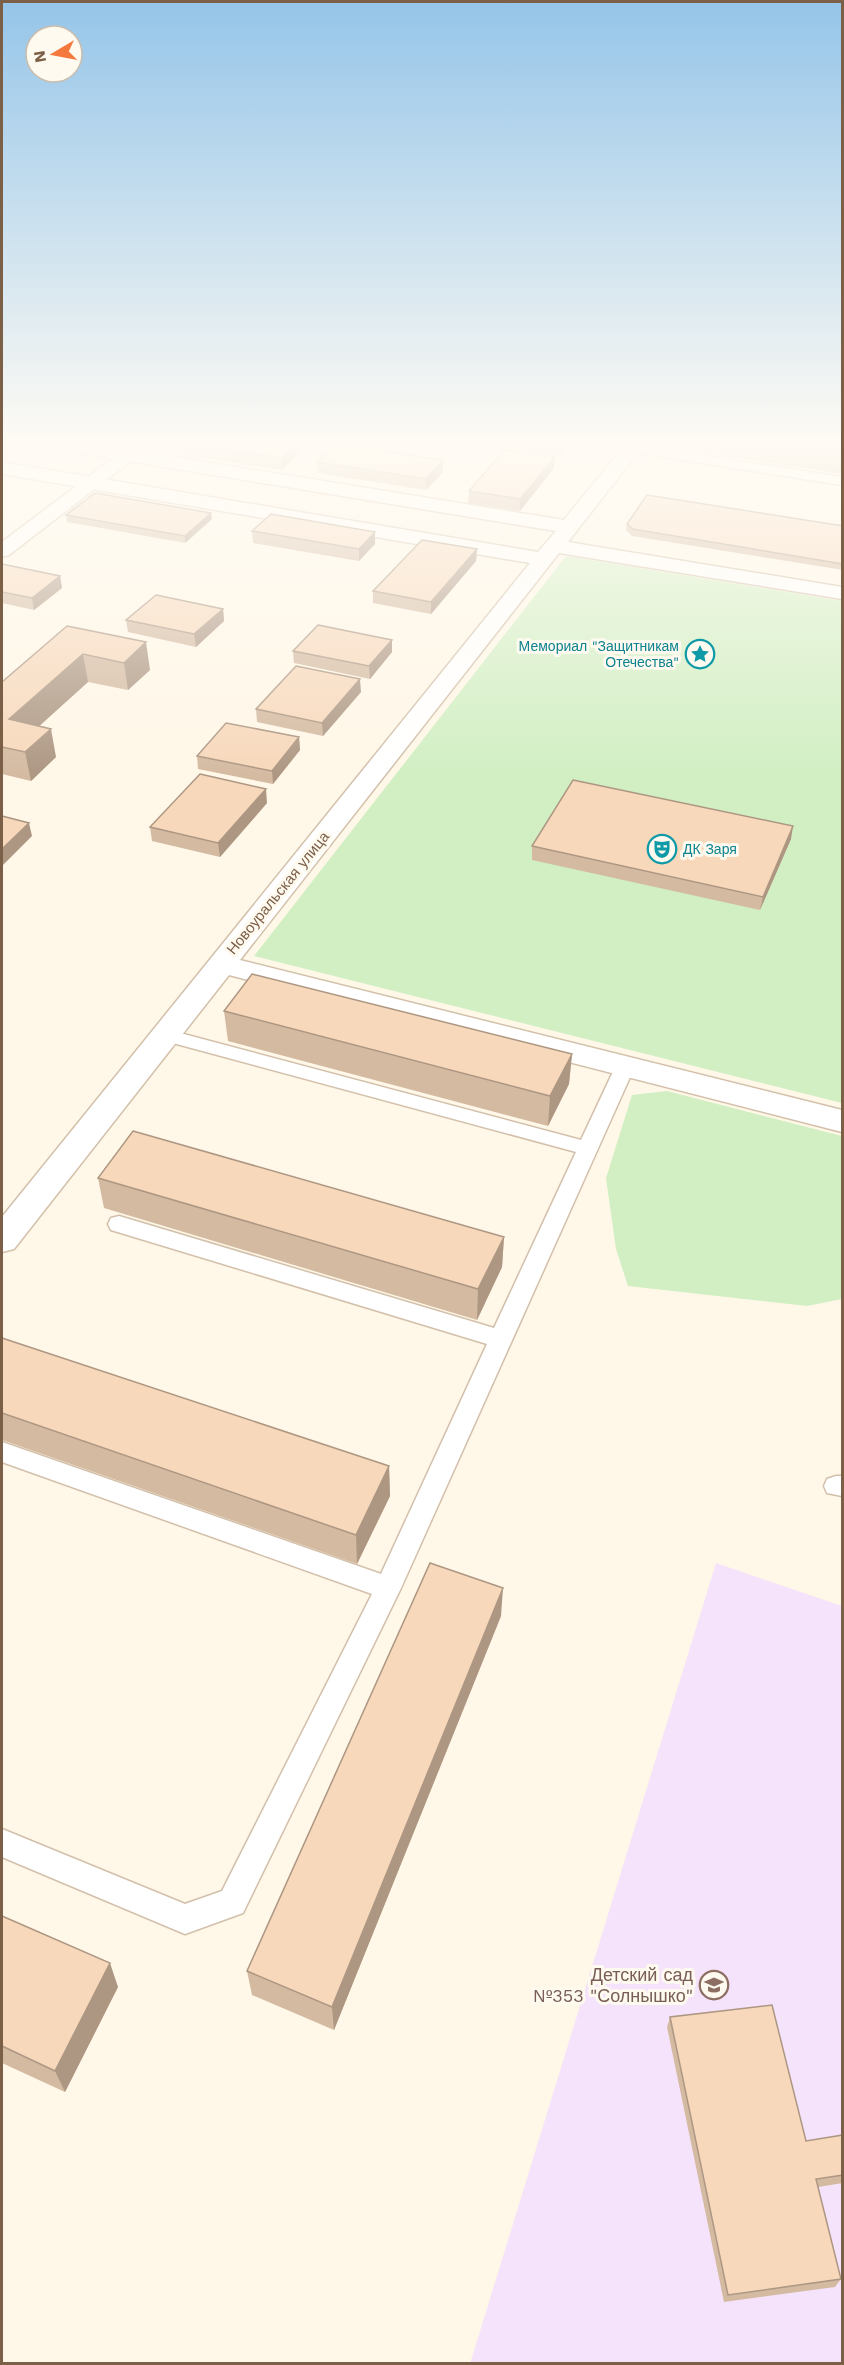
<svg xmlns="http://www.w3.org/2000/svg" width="844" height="2365" font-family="'Work Sans',sans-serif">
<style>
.education{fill:#f5e3fb}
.green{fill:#d1efc3}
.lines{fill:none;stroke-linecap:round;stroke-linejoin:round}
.service-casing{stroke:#d3c0ab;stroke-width:3}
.minor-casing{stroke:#d3c0ab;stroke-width:3}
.secondary-casing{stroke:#d6c1a8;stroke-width:3}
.service{fill:#fff;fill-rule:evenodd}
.minor{fill:#fff;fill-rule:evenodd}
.secondary{fill:#fff;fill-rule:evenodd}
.wall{fill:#d4baa1}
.shaded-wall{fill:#ad9783}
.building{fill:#f7d8bb;stroke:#ad9783;stroke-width:1.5}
.labels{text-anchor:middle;stroke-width:6;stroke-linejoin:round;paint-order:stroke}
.far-culture-label{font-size:14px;fill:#0d838f;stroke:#fffaef;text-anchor:end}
.street-label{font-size:15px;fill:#7c5f47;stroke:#fffaef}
.near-education-label{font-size:18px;fill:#785e54;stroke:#fffaef;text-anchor:end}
</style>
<rect width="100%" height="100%" fill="#fff7e7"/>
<path class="education" d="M 716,1563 L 842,1606 L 842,2363 L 470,2364 Z"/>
<path class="green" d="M 566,556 L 842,601 L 842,1103 L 254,956 Z
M 667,1091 L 842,1136 L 842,1299 L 807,1306 L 628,1286 L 616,1249 L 606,1178 L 632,1095 Z"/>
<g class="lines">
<g class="service-casing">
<path id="service" d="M 627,447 L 648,447 L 842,477 L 842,485 L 632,452 L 628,450 Z
M 165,1029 L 581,1140 L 618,1061 L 625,1060 L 632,1061 L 635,1066 L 401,1588 L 243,1913 L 185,1934 L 2,1857 L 2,1829 L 185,1904 L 222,1891 L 372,1594 L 2,1462 L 2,1442 L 381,1574 L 487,1344 L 111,1230 L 108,1224 L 111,1218 L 119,1216 L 494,1328 L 576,1152 L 158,1039 L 155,1035 L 158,1031 Z
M 836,1476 L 842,1476 L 842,1496 L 827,1493 L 824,1486 L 827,1479 Z"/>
</g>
<g class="minor-casing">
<path id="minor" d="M 70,447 L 113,447 L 564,520 L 623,447 L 642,447 L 568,542 L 842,587 L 842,599 L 559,553 L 240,960 L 842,1110 L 842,1132 L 229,975 L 14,1249 L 2,1252 L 2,1217 L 530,563 L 2,474 L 2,462 L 538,552 L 556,531 L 79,453 L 73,451 Z"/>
</g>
<g class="secondary-casing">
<path id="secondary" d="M 128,447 L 149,447 L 9,555 L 2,557 L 2,542 Z"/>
</g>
<use href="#service" class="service"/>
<use href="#minor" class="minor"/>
<use href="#secondary" class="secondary"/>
</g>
<path class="wall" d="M 166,447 L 301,447 L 301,451 L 282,470 L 167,452 Z
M 523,447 L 567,447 L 561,456 L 523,451 Z
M 694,447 L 843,447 L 843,474 L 694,451 Z
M 317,462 L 443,472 L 426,490 L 318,473 Z
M 554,468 L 520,511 L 468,503 L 469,491 Z
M 66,515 L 212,519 L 185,543 L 67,522 Z
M 627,524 L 843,526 L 843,570 L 632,536 L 626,530 Z
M 252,531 L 375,544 L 359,561 L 253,543 Z
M 477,549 L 476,561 L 431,614 L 373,603 L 373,591 Z
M 2,564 L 60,576 L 62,588 L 34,610 L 2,603 Z
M 223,609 L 224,621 L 196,647 L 128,632 L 126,620 Z
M 67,626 L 150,670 L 128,690 L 88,682 L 39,726 L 56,757 L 31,781 L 2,774 L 2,682 Z
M 392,640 L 392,652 L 370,679 L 294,663 L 293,651 Z
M 361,692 L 323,736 L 257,722 L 256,709 Z
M 299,737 L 300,750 L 273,784 L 198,769 L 197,756 Z
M 267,803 L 220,857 L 152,841 L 150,827 Z
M 791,839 L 760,910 L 532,860 L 532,846 Z
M 224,1011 L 572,1054 L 569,1084 L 548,1126 L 228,1041 Z
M 98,1178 L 504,1237 L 502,1267 L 477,1320 L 104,1208 Z
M 2,1338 L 389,1466 L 390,1496 L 357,1564 L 2,1440 Z
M 501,1616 L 334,2030 L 252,1995 L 247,1971 Z
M 2,1916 L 118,1987 L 65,2092 L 2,2063 Z
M 670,2017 L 806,2141 L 843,2135 L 843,2183 L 818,2187 L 841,2279 L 835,2287 L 724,2302 L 667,2027 Z"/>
<path class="shaded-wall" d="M 293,447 L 301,447 L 301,451 L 282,470 L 281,458 Z
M 563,447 L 567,447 L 561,456 L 561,450 Z
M 555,457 L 554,468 L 520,511 L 520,499 Z
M 443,460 L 443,472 L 426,490 L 426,479 Z
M 211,513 L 212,519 L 185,543 L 185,536 Z
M 375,532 L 375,544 L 359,561 L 359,549 Z
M 477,549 L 476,561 L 431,614 L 431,602 Z
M 60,576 L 62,588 L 34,610 L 32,598 Z
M 223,609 L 224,621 L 196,647 L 194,634 Z
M 392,640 L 392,652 L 370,679 L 369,666 Z
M 146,642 L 150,670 L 128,690 L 124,663 Z
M 83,654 L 88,682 L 15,748 L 9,719 Z
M 360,679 L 361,692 L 323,736 L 322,723 Z
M 51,729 L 56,757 L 31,781 L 25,752 Z
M 299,737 L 300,750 L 273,784 L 272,771 Z
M 266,789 L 267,803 L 220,857 L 218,843 Z
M 29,823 L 32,836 L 2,866 L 2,849 Z
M 793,826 L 791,839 L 760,910 L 763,897 Z
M 572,1054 L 569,1084 L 548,1126 L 550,1096 Z
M 504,1237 L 502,1267 L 477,1320 L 478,1289 Z
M 389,1466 L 390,1496 L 357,1564 L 356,1535 Z
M 503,1588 L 501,1616 L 334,2030 L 332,2007 Z
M 110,1963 L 118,1987 L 65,2092 L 55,2071 Z"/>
<path class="building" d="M 206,447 L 293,447 L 281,458 Z
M 333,447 L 357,447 L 443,460 L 426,479 L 317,462 Z
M 539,447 L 563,447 L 561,450 Z
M 504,450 L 555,457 L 520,499 L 469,491 Z
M 95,493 L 211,513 L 185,536 L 66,515 Z
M 647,495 L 843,526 L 843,564 L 633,529 L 627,524 Z
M 271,514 L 375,532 L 359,549 L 252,531 Z
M 422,540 L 477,549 L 431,602 L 373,591 Z
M 2,564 L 60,576 L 32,598 L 2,592 Z
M 156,595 L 223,609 L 194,634 L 126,620 Z
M 318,625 L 392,640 L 369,666 L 293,651 Z
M 67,626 L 146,642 L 124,663 L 83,654 L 9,719 L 51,729 L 25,752 L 2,747 L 2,682 Z
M 296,666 L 360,679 L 322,723 L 256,709 Z
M 226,723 L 299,737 L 272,771 L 197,756 Z
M 200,774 L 266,789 L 218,843 L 150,827 Z
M 573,780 L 793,826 L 763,897 L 532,846 Z
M 2,816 L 29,823 L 2,849 Z
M 252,974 L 572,1054 L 550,1096 L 224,1011 Z
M 133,1131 L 504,1237 L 478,1289 L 98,1178 Z
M 2,1338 L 389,1466 L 356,1535 L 2,1413 Z
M 430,1563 L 503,1588 L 332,2007 L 247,1971 Z
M 2,1916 L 110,1963 L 55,2071 L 2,2046 Z
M 772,2005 L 806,2141 L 843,2135 L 843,2175 L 816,2179 L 841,2279 L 728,2295 L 670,2017 Z"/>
<linearGradient id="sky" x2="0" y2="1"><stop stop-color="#95c5e9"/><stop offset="0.57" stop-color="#fffbf4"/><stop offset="1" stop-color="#fffbf4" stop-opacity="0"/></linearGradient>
<rect width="844" height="778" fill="url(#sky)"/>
<defs>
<g id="sight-ring" transform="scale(1.5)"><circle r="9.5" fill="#fffaef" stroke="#0f9aa8" stroke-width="1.5"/><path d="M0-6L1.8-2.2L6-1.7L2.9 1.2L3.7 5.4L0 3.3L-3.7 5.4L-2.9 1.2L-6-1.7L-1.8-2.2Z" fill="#0f9aa8"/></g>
<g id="theatre-ring" transform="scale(1.5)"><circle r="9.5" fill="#fffaef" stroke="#0f9aa8" stroke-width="1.5"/><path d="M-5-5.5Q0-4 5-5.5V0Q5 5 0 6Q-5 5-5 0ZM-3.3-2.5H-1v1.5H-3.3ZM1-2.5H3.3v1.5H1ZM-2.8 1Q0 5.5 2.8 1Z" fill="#0f9aa8"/></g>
<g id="school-ring" transform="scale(1.5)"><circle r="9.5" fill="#fffaef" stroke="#8d6e63" stroke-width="1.5"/><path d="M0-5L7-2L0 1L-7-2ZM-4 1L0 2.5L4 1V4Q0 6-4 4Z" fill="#8d6e63"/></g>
</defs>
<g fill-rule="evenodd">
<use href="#sight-ring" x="700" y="654"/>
<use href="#theatre-ring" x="662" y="849"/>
<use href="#school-ring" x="714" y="1985"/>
</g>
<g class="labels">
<g class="far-culture-label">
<text x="679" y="651">Мемориал "Защитникам<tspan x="679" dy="16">Отечества"</tspan></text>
<text x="683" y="854" text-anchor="start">ДК Заря</text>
</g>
<g class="street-label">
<text transform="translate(278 893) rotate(-51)" y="5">Новоуральская улица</text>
</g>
<g class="near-education-label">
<text x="693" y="1981">Детский сад<tspan x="693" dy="21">№353 "Солнышко"</tspan></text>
</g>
</g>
<rect width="844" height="2365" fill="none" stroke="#7c5f47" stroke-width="6"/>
<g transform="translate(54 54) rotate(260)"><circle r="28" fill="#fffaef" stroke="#cbbcac" stroke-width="1.5"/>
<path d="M0-4.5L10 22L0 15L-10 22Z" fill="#f5783f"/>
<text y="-9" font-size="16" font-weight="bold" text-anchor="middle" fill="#7c5f47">N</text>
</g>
</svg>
